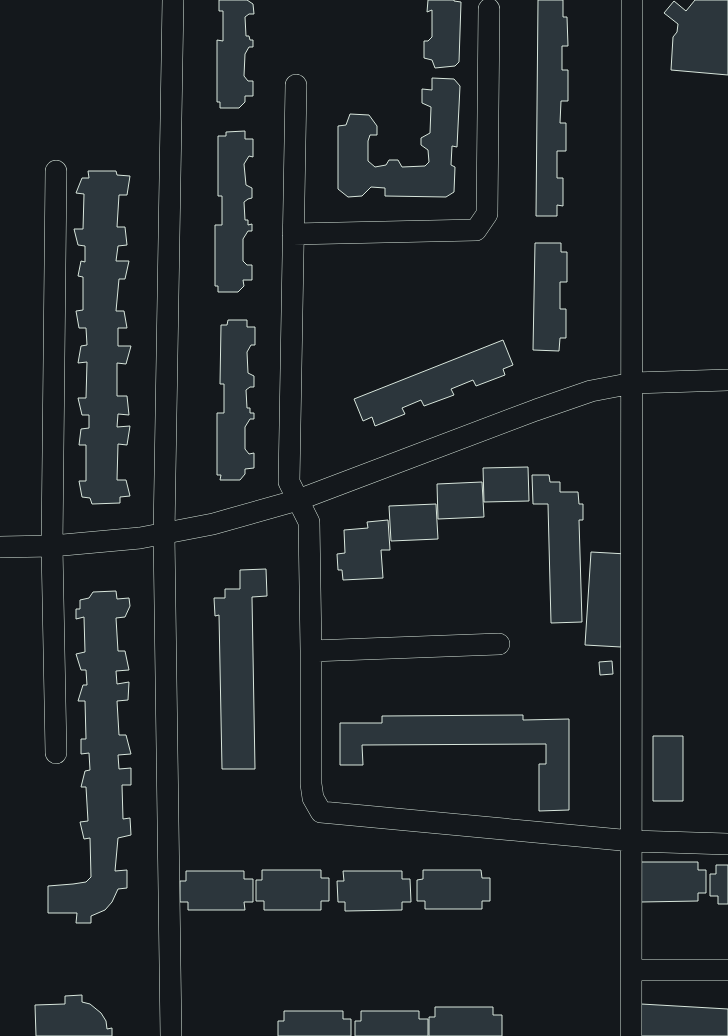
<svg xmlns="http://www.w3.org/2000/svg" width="728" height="1036" font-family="'Public Sans',sans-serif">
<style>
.building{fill:#2c363c;stroke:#d8e6dc}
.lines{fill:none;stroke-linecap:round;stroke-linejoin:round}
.minor-casing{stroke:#d8e6dc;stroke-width:22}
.minor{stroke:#14181c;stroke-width:21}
</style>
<rect width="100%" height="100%" fill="#14181c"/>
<path class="building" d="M 219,0 L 247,0 L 253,4 L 254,14 L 249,14 L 245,17 L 246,36 L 249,36 L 250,40 L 253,40 L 253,47 L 249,47 L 245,54 L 244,76 L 248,81 L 253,81 L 253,96 L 245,96 L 245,102 L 239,108 L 220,108 L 220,102 L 217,102 L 217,40 L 223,41 L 223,11 L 219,11 Z
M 428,0 L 454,0 L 454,1 L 461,2 L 459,62 L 455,66 L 435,68 L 432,60 L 424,58 L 424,41 L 428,41 L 432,37 L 432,10 L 427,12 Z
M 538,0 L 563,0 L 563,17 L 567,17 L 568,46 L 562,46 L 562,70 L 568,70 L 568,101 L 561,101 L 560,123 L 566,123 L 566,151 L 557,151 L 557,178 L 563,178 L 563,206 L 557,205 L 557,216 L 536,216 Z
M 695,0 L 728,0 L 728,75 L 671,70 L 673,37 L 677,32 L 678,24 L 664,13 L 674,1 L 686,11 Z
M 432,78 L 454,79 L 460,86 L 457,147 L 452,146 L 451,165 L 455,167 L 454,192 L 446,197 L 385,196 L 385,188 L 371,187 L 362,196 L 348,197 L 338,189 L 338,126 L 346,125 L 350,114 L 369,115 L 377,126 L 377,135 L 370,135 L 368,141 L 368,161 L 375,167 L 386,165 L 389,160 L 398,160 L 402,167 L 425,166 L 429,162 L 428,150 L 421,145 L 421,138 L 430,133 L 431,107 L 422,103 L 422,89 L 432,90 Z
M 245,131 L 245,139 L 253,139 L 253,157 L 249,156 L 244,164 L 246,185 L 252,188 L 252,198 L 248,199 L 244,202 L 245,220 L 248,220 L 248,225 L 252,224 L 252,231 L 248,231 L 243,239 L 243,261 L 247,265 L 252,265 L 252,280 L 243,280 L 244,286 L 238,292 L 218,292 L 218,286 L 215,286 L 215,225 L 222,225 L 222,196 L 218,196 L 218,136 L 226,136 L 226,132 Z
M 88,171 L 116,171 L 117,175 L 130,176 L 127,195 L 119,195 L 117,227 L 125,227 L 127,245 L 118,246 L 116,261 L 129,261 L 125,279 L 119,279 L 116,311 L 124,311 L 127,328 L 118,328 L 118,346 L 131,346 L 126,364 L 117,363 L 117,396 L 127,396 L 129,415 L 118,414 L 117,427 L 130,426 L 127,445 L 118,444 L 117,480 L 126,480 L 130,496 L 120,497 L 120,503 L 92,504 L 90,498 L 82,497 L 79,481 L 86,481 L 86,445 L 79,445 L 81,429 L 89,428 L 89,415 L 82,415 L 78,398 L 86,398 L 87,362 L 78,363 L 81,346 L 87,345 L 86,328 L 79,328 L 76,311 L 83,310 L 83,277 L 78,276 L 81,261 L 85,262 L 85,246 L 78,245 L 74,229 L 83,229 L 84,194 L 76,193 L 82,178 L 89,178 Z
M 535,243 L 561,243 L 561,252 L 567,252 L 567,282 L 560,282 L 560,309 L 566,309 L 566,338 L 560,338 L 559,351 L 533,350 Z
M 228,320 L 247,320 L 247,327 L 255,327 L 255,345 L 251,345 L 247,352 L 248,373 L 254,376 L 254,387 L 250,387 L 246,390 L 247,408 L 250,408 L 250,413 L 254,413 L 254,419 L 250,419 L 245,427 L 245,449 L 249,454 L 254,453 L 254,468 L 245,469 L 245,474 L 240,480 L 220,480 L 221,475 L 217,475 L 217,413 L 224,413 L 224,384 L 220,384 L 221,325 L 227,325 Z
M 503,340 L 513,365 L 503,369 L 505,375 L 476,386 L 473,380 L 451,389 L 454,395 L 424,406 L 421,400 L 402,408 L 405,414 L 375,426 L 372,417 L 363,421 L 354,399 Z
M 528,467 L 529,501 L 484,502 L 483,468 Z
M 532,475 L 549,475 L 550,482 L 560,482 L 560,492 L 578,492 L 579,504 L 583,504 L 583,520 L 579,520 L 582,622 L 551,623 L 548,504 L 533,504 Z
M 482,482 L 484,517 L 438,519 L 437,484 Z
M 436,504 L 438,539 L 391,541 L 389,506 Z
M 388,520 L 390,550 L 381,550 L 383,578 L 343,580 L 342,570 L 338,570 L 337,554 L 345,553 L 344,530 L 368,528 L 367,522 Z
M 591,552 L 627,554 L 621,647 L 585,645 Z
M 266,569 L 267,596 L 252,597 L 255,769 L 222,769 L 219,615 L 215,616 L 214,598 L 225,598 L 225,589 L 240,589 L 240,570 Z
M 116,591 L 117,599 L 129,598 L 130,606 L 125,617 L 116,618 L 118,651 L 125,651 L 129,670 L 116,671 L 117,684 L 129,682 L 128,700 L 117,701 L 119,735 L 126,735 L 131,754 L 118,755 L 119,769 L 131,768 L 131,785 L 122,785 L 123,819 L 130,818 L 131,835 L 118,838 L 115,871 L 127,870 L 127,888 L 118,889 L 112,902 L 105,910 L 91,916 L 91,923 L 76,923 L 77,913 L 48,913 L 48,886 L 73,884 L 86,882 L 91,877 L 90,838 L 84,839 L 80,822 L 88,821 L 86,787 L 81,787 L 85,771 L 90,770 L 89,753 L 81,754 L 81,739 L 86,739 L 85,701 L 78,701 L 83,685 L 87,685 L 86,670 L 81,670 L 76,654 L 85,652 L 84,617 L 76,619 L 76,609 L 80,609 L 80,600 L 89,598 L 93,592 Z
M 612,661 L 613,674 L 600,675 L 599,662 Z
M 523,715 L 523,720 L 569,719 L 569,810 L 539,811 L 539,764 L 546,764 L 546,744 L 362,745 L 363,765 L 340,765 L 340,723 L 382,723 L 382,716 Z
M 653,736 L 683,736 L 683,801 L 653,801 Z
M 639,862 L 698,862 L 698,870 L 706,870 L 706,893 L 698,893 L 698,901 L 641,902 Z
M 716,865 L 728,865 L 728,904 L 718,904 L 718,896 L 710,896 L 710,874 L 716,874 Z
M 262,870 L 321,870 L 321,878 L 329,878 L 329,901 L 321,901 L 321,910 L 264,910 L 264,901 L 256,901 L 256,880 L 262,880 Z
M 423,870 L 481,870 L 482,878 L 490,878 L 490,901 L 482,901 L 482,909 L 425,909 L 425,901 L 417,901 L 417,880 L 423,879 Z
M 186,871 L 244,871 L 244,879 L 253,879 L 253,902 L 244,902 L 245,910 L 188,910 L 188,902 L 180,902 L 180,881 L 186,881 Z
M 343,871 L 402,871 L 402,879 L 410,879 L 411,902 L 402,902 L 402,910 L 345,911 L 345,902 L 338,902 L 337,881 L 344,881 Z
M 82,995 L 82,1002 L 90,1004 L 101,1013 L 106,1021 L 107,1029 L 112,1028 L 112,1036 L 36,1036 L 35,1005 L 65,1004 L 65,996 Z
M 641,1004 L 728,1009 L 728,1036 L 639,1036 Z
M 435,1007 L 493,1007 L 493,1015 L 502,1015 L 502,1036 L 429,1036 L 429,1017 L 435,1017 Z
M 284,1011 L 343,1011 L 343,1019 L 351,1019 L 351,1036 L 278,1036 L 278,1021 L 284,1021 Z
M 361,1011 L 419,1011 L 419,1019 L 428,1019 L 428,1036 L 355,1036 L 355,1021 L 361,1021 Z"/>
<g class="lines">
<g class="minor-casing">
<path id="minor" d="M 296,85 L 289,482 L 309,522 L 311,651 L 311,784 L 313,798 L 321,812 L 632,841 L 728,844
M 56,171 L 52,546 L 56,753
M 293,234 L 476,230 L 487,214 L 489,9
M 0,547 L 52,546 L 140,538 L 213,524 L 298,500 L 536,410 L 591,391 L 633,383 L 728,380
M 311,651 L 499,644
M 632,970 L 728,970
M 171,1036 L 164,534 L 173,0
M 631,1036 L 632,0"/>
</g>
<use href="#minor" class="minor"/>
</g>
</svg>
